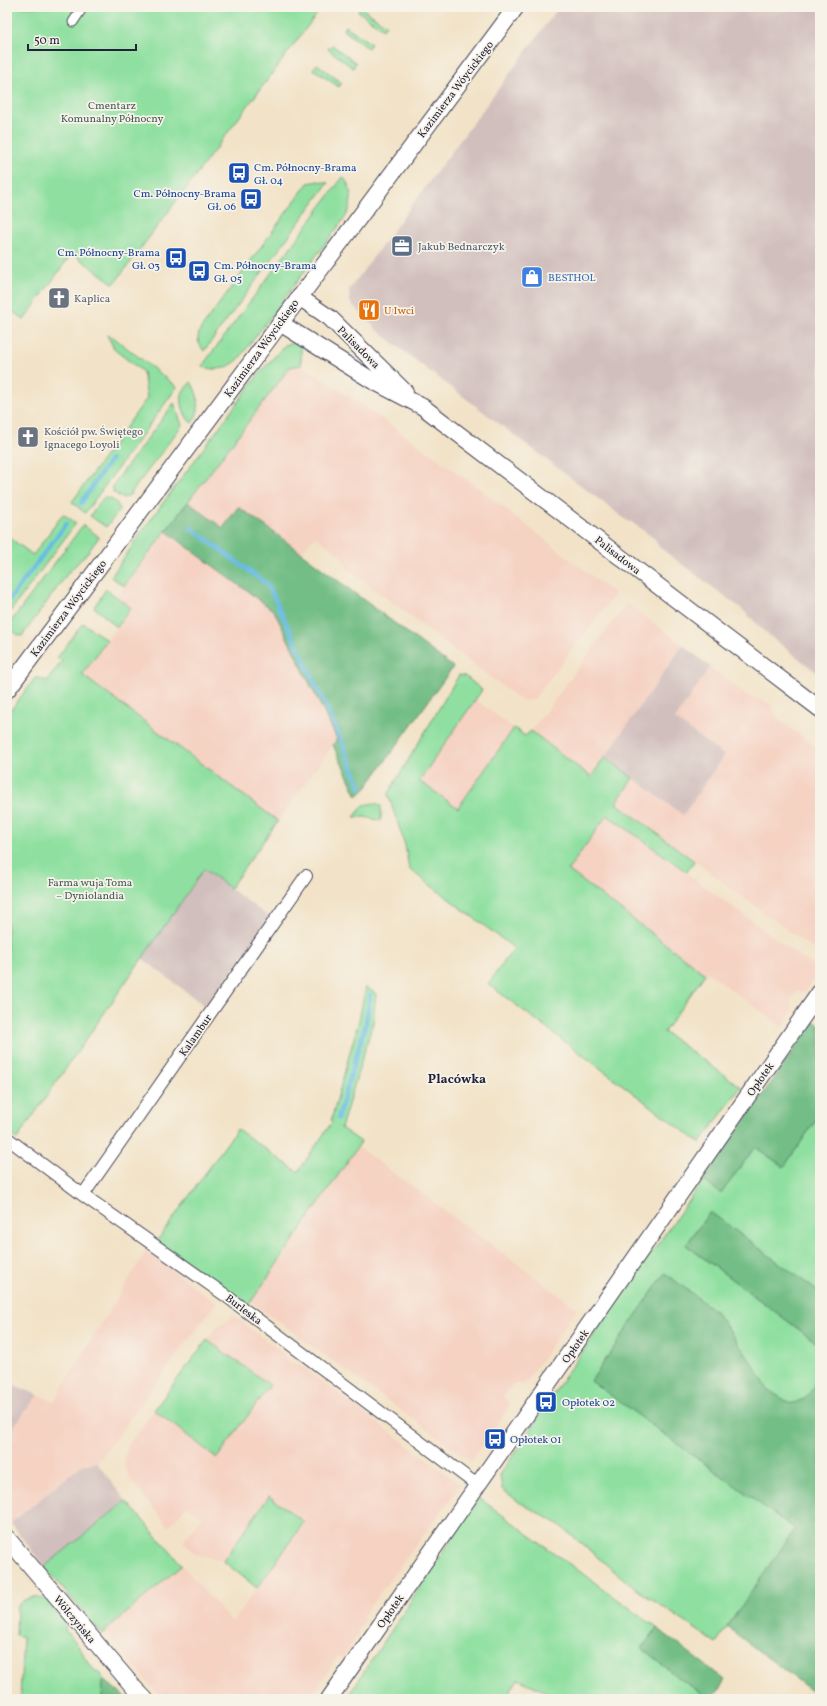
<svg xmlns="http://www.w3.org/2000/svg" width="827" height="1706" font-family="Vollkorn,serif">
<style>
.built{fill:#f5d2c2}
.industrial{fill:#d1bfbd}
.green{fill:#8fe0a0;stroke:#58816e}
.forest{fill:#73be86;stroke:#4a7060}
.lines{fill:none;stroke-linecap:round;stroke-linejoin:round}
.stream{stroke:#67bce3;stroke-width:4.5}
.pedestrian-casing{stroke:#413f50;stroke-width:11}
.minor-casing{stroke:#413f50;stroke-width:14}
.tertiary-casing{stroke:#413f50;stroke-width:18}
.pedestrian{stroke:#fff;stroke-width:9}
.minor{stroke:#fff;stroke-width:12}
.tertiary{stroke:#fff;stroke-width:16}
.labels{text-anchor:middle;stroke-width:3.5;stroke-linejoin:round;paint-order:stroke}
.street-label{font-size:11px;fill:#22223b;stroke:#f7f3e8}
.park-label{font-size:11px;fill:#435b59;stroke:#f7f3e8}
.transit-label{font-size:11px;fill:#164399;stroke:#f7f3e8;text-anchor:start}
.service-label{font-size:11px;fill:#4e5e75;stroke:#f7f3e8;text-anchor:start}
.shop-label{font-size:11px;fill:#366cbe;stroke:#f7f3e8;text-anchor:start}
.worship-label{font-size:11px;fill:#5b616d;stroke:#f7f3e8;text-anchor:start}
.food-label{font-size:11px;fill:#c56008;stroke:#f7f3e8;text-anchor:start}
.quarter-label{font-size:13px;font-weight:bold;fill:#22223b;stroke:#f7f3e8}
</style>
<rect width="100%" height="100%" fill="#f7f3e8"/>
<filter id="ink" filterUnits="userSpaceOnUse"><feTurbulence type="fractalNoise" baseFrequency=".025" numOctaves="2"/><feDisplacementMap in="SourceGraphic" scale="8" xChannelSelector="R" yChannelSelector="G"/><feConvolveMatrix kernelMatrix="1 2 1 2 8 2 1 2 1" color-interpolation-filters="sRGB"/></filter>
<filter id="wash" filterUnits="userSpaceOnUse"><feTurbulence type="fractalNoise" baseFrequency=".012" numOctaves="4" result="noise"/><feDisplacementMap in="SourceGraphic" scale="16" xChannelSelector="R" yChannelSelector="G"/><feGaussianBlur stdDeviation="0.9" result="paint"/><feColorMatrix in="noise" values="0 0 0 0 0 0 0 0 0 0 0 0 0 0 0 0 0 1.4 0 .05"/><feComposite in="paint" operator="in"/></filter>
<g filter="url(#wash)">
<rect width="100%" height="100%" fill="#f2e3c8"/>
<path class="built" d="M 301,365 L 358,402 L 476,486 L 615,594 L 534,699 L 522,701 L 515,696 L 348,569 L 341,556 L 315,536 L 301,553 L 264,525 L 238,507 L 223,528 L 188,502 L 290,367 Z
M 166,531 L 274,611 L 337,739 L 278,821 L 81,674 L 131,609 L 116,598 Z
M 627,603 L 683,645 L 592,777 L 531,731 Z
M 710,667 L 748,696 L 771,704 L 776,717 L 820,750 L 820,954 L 616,803 L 633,778 L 636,780 L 724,754 L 675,719 Z
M 476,700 L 514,728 L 458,808 L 419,781 Z
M 607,815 L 820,971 L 806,992 L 797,991 L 790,1001 L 793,1010 L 782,1027 L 707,972 L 705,974 L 674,951 L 568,870 Z
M 357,1146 L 577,1308 L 524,1385 L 514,1383 L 503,1397 L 510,1405 L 471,1461 L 251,1302 Z
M 146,1251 L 216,1303 L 97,1463 L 83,1464 L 11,1523 L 7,1519 L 7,1435 L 38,1395 L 54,1401 Z
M 234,1316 L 284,1354 L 284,1357 L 293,1364 L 297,1363 L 461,1485 L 362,1617 L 365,1620 L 357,1631 L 359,1634 L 342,1658 L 338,1656 L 312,1695 L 310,1695 L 307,1699 L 162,1699 L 105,1631 L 182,1565 L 232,1622 L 304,1523 L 269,1496 L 223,1561 L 204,1556 L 195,1554 L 183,1542 L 202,1516 L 187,1506 L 169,1527 L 132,1482 L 125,1469 L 124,1458 L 128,1445 L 216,1328 Z"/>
<path class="industrial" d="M 559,7 L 820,7 L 820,675 L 766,633 L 742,609 L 659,547 L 655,539 L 630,521 L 629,522 L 402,350 L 377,330 L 350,302 L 349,290 Z
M 683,645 L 710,667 L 675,719 L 724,755 L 683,815 L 605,757 Z
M 205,869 L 270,918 L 206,1007 L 142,958 Z
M 7,1382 L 38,1395 L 7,1435 Z
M 97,1463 L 126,1501 L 101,1520 L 45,1568 L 11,1523 L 83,1464 Z"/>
<path class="green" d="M 7,7 L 322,7 L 114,284 L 72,253 L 24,320 L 12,311 L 7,317 Z
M 360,7 L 386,25 L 383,29 L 358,11 Z
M 346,26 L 371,44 L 368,48 L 343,30 Z
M 332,45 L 356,63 L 353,68 L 328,49 Z
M 317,64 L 342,83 L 339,87 L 313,69 Z
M 343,177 C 354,189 353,206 344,219 L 238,360 C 227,369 215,372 202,366 Z
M 318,181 L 328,183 L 204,351 C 197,342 196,337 202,327 L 308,183 Z
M 107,335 L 113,337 L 177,387 L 85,513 L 72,502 L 147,398 L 143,372 L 115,350 Z
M 297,342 L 303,345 L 301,348 L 301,365 L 290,367 L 124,586 L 111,577 L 140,534 L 258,375 L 285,345 Z
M 191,382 C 199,395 202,410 192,423 C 185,419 180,403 182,394 C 183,390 188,385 191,382 Z
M 174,403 L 182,425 L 128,497 L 122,498 L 113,492 L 113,485 Z
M 103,498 C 112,498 117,501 120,510 L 106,527 L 90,516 Z
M 63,514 L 76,523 L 7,616 L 7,536 L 33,555 Z
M 83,525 L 99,537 L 88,552 L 68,573 L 22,636 L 20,636 L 7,627 Z
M 106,589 L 131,608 L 117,627 L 94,607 Z
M 83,623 L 107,640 L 82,675 L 278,821 L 230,888 L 204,869 L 17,1139 L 7,1132 L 7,715 L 35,678 L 39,678 L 47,681 L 62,661 L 57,658 Z
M 459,675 L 465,676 L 482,690 L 419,781 L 458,808 L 514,728 L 525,736 L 531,731 L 591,777 L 605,757 L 633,778 L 616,803 L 694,861 L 687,872 L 607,815 L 568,870 L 705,974 L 664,1032 L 741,1087 L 700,1143 L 488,984 L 514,948 L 409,869 L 405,845 L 388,794 Z
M 374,803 L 378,804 L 381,806 L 381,821 L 365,817 L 354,817 L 364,805 Z
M 366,987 L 376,994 L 373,1023 L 341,1128 L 361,1142 L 248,1306 L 157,1241 L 237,1129 L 298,1172 L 332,1122 L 331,1121 L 359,1020 Z
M 820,1114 L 820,1293 L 710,1212 L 686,1245 L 817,1343 C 819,1361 820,1388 803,1399 C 799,1401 795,1403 791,1404 L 768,1390 L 752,1363 L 715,1311 L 665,1274 L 591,1381 L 795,1529 L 716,1643 L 632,1586 L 558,1524 L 519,1502 L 502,1489 L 500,1475 L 572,1366 L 703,1180 L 721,1193 L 755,1147 L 784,1167 Z
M 207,1340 L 270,1385 L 217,1458 L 154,1410 Z
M 269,1496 L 304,1522 L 257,1588 L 223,1561 Z
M 479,1498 L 657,1628 L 642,1648 L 676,1676 L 710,1699 L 562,1699 L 518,1679 L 506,1699 L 346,1699 Z
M 126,1501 L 182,1565 L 102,1634 L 44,1567 Z
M 34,1597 L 47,1600 L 66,1622 L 65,1630 C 71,1637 77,1643 81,1650 C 86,1658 89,1670 99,1672 L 103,1679 L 102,1699 L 20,1699 L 23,1637 L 16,1635 L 17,1606 L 24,1600 Z"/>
<path class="forest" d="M 188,502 L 223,528 L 238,507 L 264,525 L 453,667 L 366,788 L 357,796 L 333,745 L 337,739 L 274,611 L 166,531 Z
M 814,1021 L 820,1026 L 820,1114 L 784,1167 L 755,1147 L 721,1194 L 703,1180 Z
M 710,1212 L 820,1293 L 820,1697 L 727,1627 L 795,1529 L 591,1381 L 665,1273 L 715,1311 L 752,1363 L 768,1390 L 791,1404 C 795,1403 799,1401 803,1399 C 820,1388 819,1361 817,1343 L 686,1245 Z
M 657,1628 L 725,1680 L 713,1699 L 710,1699 L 676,1676 L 642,1648 Z
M 103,1679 L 127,1699 L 102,1699 Z"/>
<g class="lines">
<path class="stream" d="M 81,503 L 111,459
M 191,528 L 268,585 L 332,719 L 361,789
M 7,603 L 66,524
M 338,1118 L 366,1023 L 370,995"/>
</g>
</g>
<g filter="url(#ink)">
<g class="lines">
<g class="pedestrian-casing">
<path id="pedestrian" d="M 73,22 L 83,7"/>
</g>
<g class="minor-casing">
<path id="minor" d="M 7,1138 L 83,1195 L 225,1295 L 477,1485
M 83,1195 L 306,876"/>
</g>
<g class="tertiary-casing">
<path id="tertiary" d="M 299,297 L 330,318 L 405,392
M 280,323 L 373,381 L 423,407 L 820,709
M 7,690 L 516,7
M 7,1538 L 136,1690 L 145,1699
M 329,1699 L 820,992"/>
</g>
<use href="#pedestrian" class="pedestrian"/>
<use href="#minor" class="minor"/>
<use href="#tertiary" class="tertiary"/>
</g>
</g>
<defs>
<g id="bus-square" transform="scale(1.15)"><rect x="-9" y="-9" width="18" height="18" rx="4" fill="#1a4fb4" stroke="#f7f3e8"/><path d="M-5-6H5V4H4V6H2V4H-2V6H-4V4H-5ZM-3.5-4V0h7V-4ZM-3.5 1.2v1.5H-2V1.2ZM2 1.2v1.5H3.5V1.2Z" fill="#fff"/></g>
<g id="office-square" transform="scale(1.15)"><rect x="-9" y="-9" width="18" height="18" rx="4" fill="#5c6f8a" stroke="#f7f3e8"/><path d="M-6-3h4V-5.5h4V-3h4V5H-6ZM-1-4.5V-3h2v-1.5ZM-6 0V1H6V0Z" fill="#fff"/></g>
<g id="shop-square" transform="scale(1.15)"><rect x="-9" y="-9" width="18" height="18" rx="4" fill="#3f7fe0" stroke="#f7f3e8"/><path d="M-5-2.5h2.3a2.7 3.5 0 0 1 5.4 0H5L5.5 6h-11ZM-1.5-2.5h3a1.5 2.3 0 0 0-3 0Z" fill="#fff"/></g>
<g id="church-square" transform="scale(1.15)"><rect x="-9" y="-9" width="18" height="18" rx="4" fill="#6b7280" stroke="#f7f3e8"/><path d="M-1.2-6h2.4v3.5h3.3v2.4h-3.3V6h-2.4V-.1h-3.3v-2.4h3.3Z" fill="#fff"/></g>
<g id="restaurant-square" transform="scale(1.15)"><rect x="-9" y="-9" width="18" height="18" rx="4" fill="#e8710a" stroke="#f7f3e8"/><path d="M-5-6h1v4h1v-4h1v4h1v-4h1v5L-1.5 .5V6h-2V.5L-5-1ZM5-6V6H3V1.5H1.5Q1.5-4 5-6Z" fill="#fff"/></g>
</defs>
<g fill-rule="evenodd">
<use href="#bus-square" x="239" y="173"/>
<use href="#bus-square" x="251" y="199"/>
<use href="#office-square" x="402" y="246"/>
<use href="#bus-square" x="176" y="258"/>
<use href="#bus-square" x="199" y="271"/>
<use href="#shop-square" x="532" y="277"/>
<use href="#church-square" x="59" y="298"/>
<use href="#restaurant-square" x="369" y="310"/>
<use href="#church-square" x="28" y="437"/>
<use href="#bus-square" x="546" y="1402"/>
<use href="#bus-square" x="495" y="1439"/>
</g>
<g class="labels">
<g class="street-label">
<text transform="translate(455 89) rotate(-53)" y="4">Kazimierza Wóycickiego</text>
<text transform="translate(359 347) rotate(45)" y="4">Palisadowa</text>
<text transform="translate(261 348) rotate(-54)" y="4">Kazimierza Wóycickiego</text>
<text transform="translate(618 555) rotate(38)" y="4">Palisadowa</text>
<text transform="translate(68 608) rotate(-53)" y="4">Kazimierza Wóycickiego</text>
<text transform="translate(195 1035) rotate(-55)" y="4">Kalambur</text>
<text transform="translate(760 1079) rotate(-55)" y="4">Opłotek</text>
<text transform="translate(244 1309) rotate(37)" y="4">Burleska</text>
<text transform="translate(575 1346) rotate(-55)" y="4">Opłotek</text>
<text transform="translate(390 1611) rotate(-55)" y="4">Opłotek</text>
<text transform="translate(75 1619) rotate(50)" y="4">Wólczyńska</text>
</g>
<g class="park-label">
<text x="112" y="109">Cmentarz<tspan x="112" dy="13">Komunalny Północny</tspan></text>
<text x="90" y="886">Farma wuja Toma<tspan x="90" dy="13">– Dyniolandia</tspan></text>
</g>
<g class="transit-label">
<text x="254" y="171">Cm. Północny-Brama<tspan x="254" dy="13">Gł. 04</tspan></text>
<text x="236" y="197" text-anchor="end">Cm. Północny-Brama<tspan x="236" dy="13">Gł. 06</tspan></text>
<text x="160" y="256" text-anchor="end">Cm. Północny-Brama<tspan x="160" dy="13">Gł. 03</tspan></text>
<text x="214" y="269">Cm. Północny-Brama<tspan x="214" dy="13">Gł. 05</tspan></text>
<text x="562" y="1406">Opłotek 02</text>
<text x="510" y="1443">Opłotek 01</text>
</g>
<g class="service-label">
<text x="418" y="250">Jakub Bednarczyk</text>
</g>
<g class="shop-label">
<text x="548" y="281">BESTHOL</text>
</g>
<g class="worship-label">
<text x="74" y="302">Kaplica</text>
<text x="44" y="435">Kościół pw. Świętego<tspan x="44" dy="13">Ignacego Loyoli</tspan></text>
</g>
<g class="food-label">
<text x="384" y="314">U Iwci</text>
</g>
<g class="quarter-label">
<text x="457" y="1083">Placówka</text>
</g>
</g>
<rect width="827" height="1706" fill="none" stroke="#f7f3e8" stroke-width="24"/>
<path d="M28 44v6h108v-6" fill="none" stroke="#22223b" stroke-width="2"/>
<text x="34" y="44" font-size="12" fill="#22223b" stroke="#f7f3e8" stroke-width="3" paint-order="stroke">50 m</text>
</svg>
